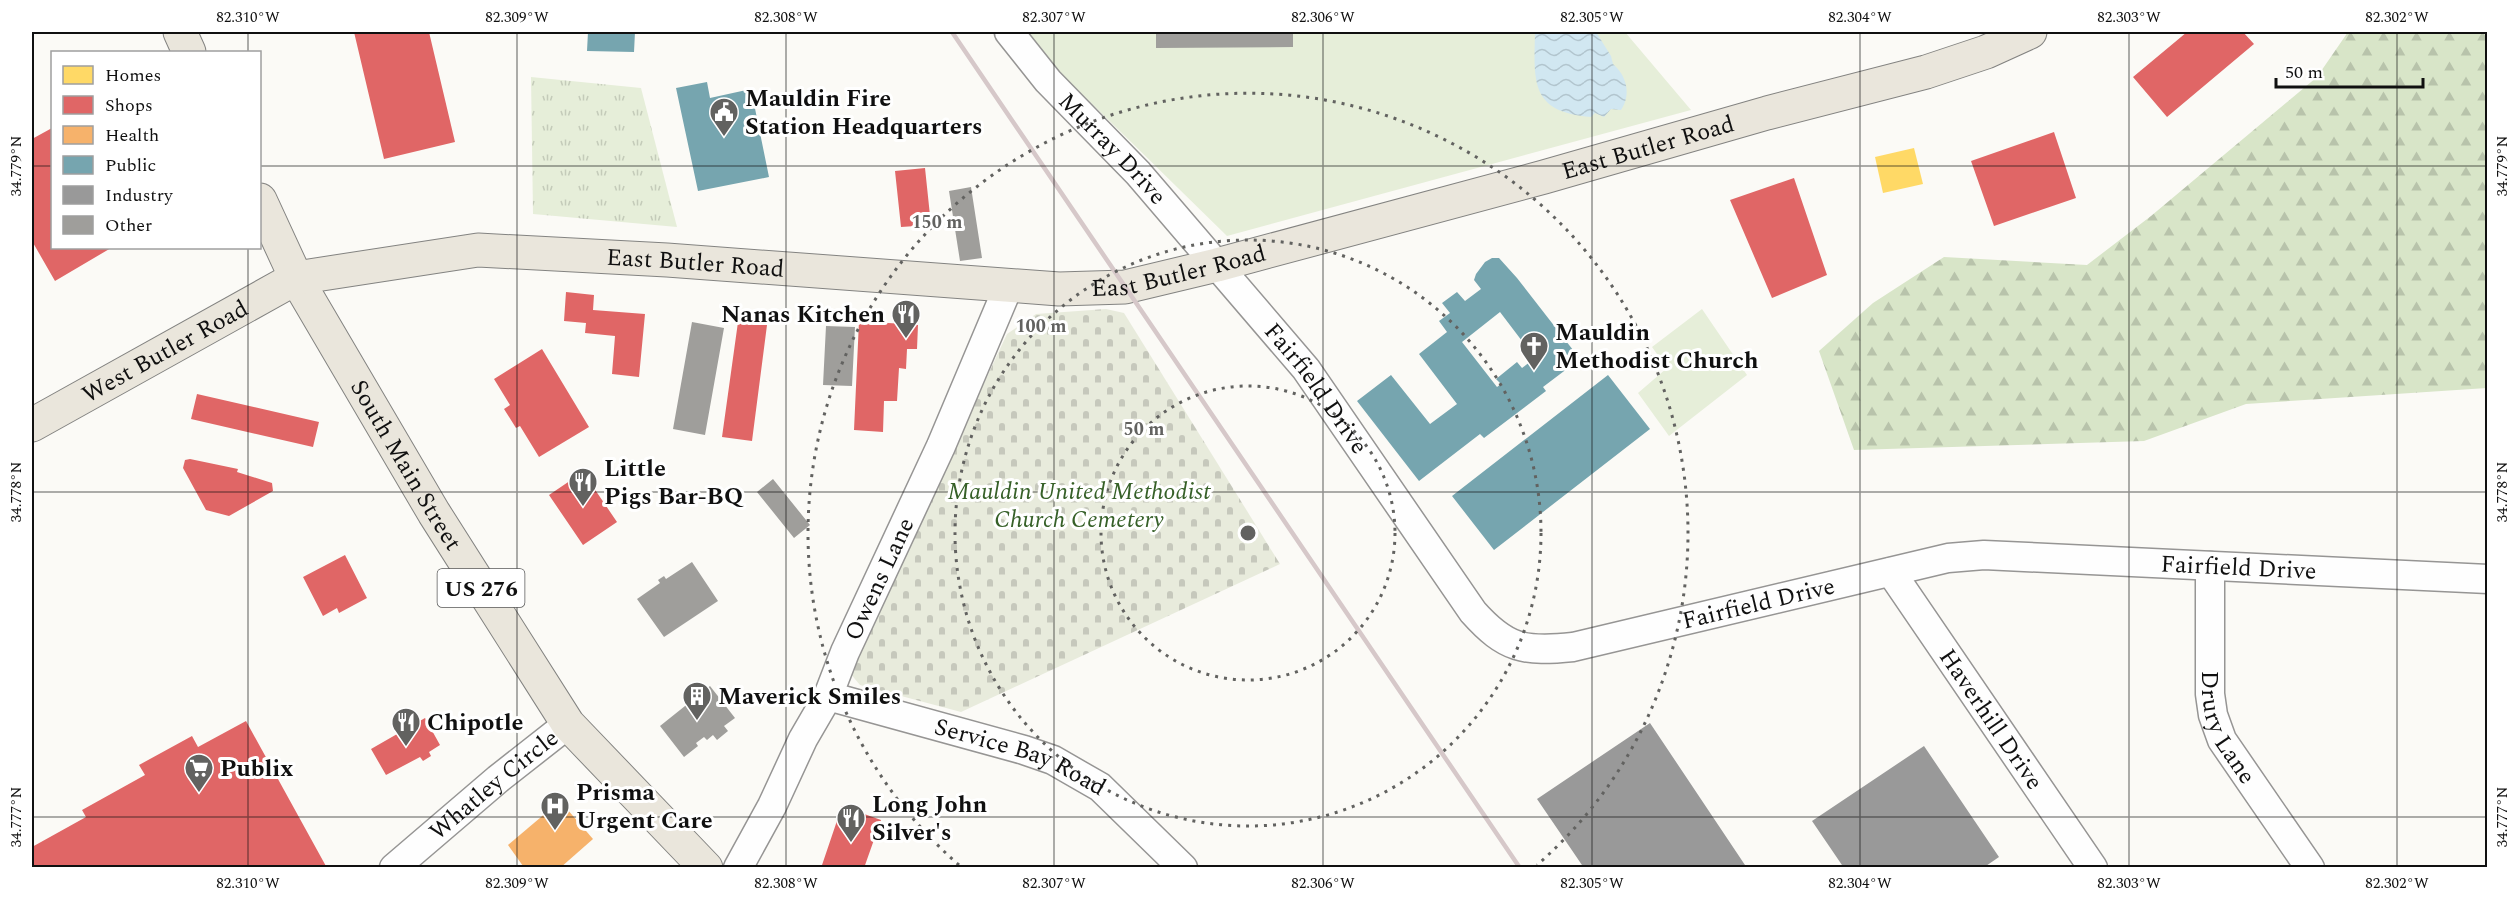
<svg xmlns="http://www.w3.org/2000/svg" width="2519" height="899" font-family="Spectral,serif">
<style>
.grass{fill:url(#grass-tufts)}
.forest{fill:url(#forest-firs)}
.cemetery{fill:url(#cemetery-stones)}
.park{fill:#e6eed9}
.water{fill:url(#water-waves)}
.homes{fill:#ffd966}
.shops{fill:#e06666}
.health{fill:#f6b26b}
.public{fill:#76a5af;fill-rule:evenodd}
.industry{fill:#999}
.building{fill:#9f9e9b}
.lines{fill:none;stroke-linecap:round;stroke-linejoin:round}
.minor-casing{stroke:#969594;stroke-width:31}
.major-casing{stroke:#838381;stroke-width:35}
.minor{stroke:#fefefe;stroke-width:28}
.major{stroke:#eae6dc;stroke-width:33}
.rail{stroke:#d6c8c9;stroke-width:4.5}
.ticks{fill:none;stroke:#101010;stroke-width:1.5;stroke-opacity:0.45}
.ring{fill:none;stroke:#626260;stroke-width:3;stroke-dasharray:3 6}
.labels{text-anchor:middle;stroke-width:6;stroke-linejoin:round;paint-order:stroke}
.shield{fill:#fff;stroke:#585858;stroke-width:1.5}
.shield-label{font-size:22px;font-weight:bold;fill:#101010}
.poi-label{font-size:24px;font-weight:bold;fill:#101010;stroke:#fff;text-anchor:start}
.street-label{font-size:24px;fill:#101010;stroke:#fff}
.park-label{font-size:24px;font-style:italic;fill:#366028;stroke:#fff}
.centre{fill:#626260;stroke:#fff;stroke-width:3}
.ring-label{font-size:18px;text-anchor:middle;font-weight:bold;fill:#626260;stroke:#fff;stroke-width:6;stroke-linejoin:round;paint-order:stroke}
.neatline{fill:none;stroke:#101010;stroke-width:2}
.ticks-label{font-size:15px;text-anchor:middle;fill:#101010}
</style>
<defs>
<pattern id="grass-tufts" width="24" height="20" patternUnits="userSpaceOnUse" patternTransform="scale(1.5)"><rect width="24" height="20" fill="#e6eed9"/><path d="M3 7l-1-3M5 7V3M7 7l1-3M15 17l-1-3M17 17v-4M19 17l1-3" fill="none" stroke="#c4cbb9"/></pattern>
<pattern id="forest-firs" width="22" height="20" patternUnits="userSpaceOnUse" patternTransform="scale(1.5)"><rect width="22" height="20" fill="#d8e5c8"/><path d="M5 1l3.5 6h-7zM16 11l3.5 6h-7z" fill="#b8c3ab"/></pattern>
<pattern id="cemetery-stones" width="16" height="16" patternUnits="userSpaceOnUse" patternTransform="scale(1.5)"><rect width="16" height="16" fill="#e8ebdc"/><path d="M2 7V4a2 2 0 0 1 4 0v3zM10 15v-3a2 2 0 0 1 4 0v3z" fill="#c6c8bc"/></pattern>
<pattern id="water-waves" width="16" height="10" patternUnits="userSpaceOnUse" patternTransform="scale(1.5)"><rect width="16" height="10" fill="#d1e7f1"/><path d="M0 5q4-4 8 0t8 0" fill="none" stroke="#b2c5ce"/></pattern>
</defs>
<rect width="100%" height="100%" fill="#fbfaf6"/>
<path class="grass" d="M 531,77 L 641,88 L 677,227 L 533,214 Z"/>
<path class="forest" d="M 2348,32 L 2487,32 L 2487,388 L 2246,404 L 2144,441 L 1854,450 L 1819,351 L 1873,303 L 1944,257 L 2087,265 L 2151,216 L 2317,77 Z"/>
<path class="cemetery" d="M 1106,309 L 1124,313 L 1280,564 L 961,712 L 860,685 L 849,672 L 1007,334 L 1036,314 Z"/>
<path class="park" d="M 1024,32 L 1625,32 L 1691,110 L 1227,236 L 1033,46 Z
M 1702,309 L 1747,375 L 1669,436 L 1638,393 L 1667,368 L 1652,347 Z"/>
<path class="water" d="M 1535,32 L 1596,32 L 1611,56 L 1613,64 C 1626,75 1632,94 1621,110 L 1611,109 L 1604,117 L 1595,113 L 1591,117 C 1530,112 1534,82 1535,32 Z"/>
<path class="homes" d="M 1914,148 L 1923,184 L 1883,193 L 1875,157 Z"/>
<path class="shops" d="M 354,32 L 429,32 L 455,142 L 384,159 Z
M 2187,32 L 2243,32 L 2254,44 L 2167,117 L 2133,77 Z
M 52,128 L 52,248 L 111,248 L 55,281 L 32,241 L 32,139 Z
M 2054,132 L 2076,198 L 1994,226 L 1971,161 Z
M 925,168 L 931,225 L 901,227 L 895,171 Z
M 1794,178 L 1827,275 L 1772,298 L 1730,200 Z
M 566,292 L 594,295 L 593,310 L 645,314 L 639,377 L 612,374 L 615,336 L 585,333 L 586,323 L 564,321 Z
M 859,321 L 918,325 L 917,349 L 907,349 L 906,369 L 899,368 L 897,401 L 884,401 L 883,432 L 854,430 Z
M 738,322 L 767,325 L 752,441 L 722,437 Z
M 542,349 L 589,427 L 539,457 L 520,426 L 516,428 L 504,409 L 510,405 L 494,379 Z
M 197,394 L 319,422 L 313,447 L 191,419 Z
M 190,459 L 238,469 L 237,472 L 272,483 L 273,491 L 229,516 L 206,510 L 183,468 L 185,460 Z
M 583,472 L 617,522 L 583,545 L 549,495 Z
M 345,555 L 367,598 L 339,613 L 337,608 L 323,616 L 303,577 Z
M 425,718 L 440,745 L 429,752 L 431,756 L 423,761 L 420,757 L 386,775 L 371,749 Z
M 246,721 L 327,868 L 32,868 L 32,847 L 86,817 L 82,810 L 145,775 L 139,765 L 192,736 L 198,747 Z
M 842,806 L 881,820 L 864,868 L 821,868 Z"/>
<path class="health" d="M 560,801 L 593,839 L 560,868 L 523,866 L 508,845 Z"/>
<path class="public" d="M 588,32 L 635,32 L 634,52 L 587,51 Z
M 707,82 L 710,98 L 751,89 L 769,177 L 698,191 L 676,88 Z
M 1492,258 L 1499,258 L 1517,278 L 1580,359 L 1543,387 L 1546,391 L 1484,438 L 1480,434 L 1419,481 L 1357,401 L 1391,375 L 1430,424 L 1457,404 L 1419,354 L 1447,332 L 1439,321 L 1450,313 L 1442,303 L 1457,292 L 1465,301 L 1481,289 L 1474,280 L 1476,274 L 1485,262 ZM 1500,312 L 1535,358 L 1522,368 L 1517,362 L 1496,379 L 1501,384 L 1497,387 L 1462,342 Z
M 1608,375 L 1650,429 L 1494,550 L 1452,496 Z"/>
<path class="industry" d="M 1650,723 L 1747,868 L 1584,868 L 1537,799 Z
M 1924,746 L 1999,857 L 1983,868 L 1844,868 L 1812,821 Z"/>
<path class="building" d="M 1156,32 L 1293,32 L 1293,47 L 1156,48 Z
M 971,187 L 982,258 L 960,261 L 949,191 Z
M 692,322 L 724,328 L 705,435 L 673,429 Z
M 826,326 L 855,327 L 852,386 L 823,385 Z
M 773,479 L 810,525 L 794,538 L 757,492 Z
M 692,562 L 718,601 L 664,637 L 637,599 L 660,583 L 658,580 L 664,576 L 666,579 Z
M 710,686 L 735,718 L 724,726 L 728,731 L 717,740 L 713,735 L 707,740 L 704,737 L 696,743 L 698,746 L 684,757 L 660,726 Z"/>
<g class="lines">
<g class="minor-casing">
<g id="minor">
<path id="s1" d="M 1009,32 L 1048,81 L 1138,173 L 1306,369 L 1473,612 C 1506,649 1524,652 1573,647 L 1948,558 L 1984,555 L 2488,579"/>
<path id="s2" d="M 2210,566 L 2210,694 L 2213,715 L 2222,740 L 2310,868"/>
<path id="s3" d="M 1891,572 L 2093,868"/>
<path id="s4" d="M 828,696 L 1024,750 L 1053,760 L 1100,787 L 1183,868"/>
<path id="s5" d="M 394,868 L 498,779 L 568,724"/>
<path id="s6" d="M 738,868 L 772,806 L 803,739 L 828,696 L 845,652 L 941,446 L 1009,285"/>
</g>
</g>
<g class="major-casing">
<g id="major">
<path d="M 180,32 L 189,52"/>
<path id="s7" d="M 260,200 L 296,278 L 434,513 L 568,724 L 706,868"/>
<path id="s8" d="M 32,425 L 296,278 L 478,250 L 667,260 L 1059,289 L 1125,287 L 1217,265 L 1544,177 L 1767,113 L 1926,72 L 1986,52 L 2030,32"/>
</g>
</g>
<use href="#minor" class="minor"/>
<use href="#major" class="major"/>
<path class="rail" d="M 952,32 L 1520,868"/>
</g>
<path class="ticks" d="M 248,32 L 248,52M 517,32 L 517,868M 786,32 L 786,868M 1054,32 L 1054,868M 1323,32 L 1323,868M 1592,32 L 1592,868M 1860,32 L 1860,868M 2129,32 L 2129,868M 2397,32 L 2397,868M 32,166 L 52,166M 260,166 L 2488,166M 248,248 L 248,868M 32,492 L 2488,492M 32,817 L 2488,817"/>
<g class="ring">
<circle cx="1248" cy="533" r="147"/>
<circle cx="1248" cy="533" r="293"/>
<path d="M959 865A440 440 0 1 1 1537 865"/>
</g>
<defs>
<g id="civic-pin" transform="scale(1.5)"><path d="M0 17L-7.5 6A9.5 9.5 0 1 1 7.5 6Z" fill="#626260" stroke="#fff"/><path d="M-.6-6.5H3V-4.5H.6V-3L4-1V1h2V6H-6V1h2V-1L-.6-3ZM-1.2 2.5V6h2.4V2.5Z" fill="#fff"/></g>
<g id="restaurant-pin" transform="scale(1.5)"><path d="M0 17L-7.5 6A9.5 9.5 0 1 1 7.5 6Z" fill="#626260" stroke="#fff"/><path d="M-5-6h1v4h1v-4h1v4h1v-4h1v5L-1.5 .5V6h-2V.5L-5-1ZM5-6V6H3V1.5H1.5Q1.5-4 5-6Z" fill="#fff"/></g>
<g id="church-pin" transform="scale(1.5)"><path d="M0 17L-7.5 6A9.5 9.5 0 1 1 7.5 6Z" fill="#626260" stroke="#fff"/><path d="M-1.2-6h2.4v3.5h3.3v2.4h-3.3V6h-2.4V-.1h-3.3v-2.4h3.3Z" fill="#fff"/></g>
<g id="building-pin" transform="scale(1.5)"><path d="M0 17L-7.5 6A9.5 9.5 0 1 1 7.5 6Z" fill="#626260" stroke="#fff"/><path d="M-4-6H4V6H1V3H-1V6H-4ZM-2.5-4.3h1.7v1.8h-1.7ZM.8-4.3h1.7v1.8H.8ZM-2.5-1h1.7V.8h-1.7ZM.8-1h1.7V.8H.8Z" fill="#fff"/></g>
<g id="supermarket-pin" transform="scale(1.5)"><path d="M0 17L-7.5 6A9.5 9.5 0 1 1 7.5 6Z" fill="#626260" stroke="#fff"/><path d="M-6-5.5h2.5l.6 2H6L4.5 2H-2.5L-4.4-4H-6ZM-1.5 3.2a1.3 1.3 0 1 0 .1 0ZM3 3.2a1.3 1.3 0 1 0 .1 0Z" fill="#fff"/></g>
<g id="hospital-pin" transform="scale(1.5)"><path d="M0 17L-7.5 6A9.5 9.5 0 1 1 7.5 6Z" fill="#626260" stroke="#fff"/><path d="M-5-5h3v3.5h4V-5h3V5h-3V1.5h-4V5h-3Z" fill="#fff"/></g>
</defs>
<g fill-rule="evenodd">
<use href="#civic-pin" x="724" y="112"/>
<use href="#restaurant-pin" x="906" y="314"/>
<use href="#church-pin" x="1534" y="346"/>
<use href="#restaurant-pin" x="583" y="482"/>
<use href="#building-pin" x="697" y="696"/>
<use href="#restaurant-pin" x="406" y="722"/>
<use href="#supermarket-pin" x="199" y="768"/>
<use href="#hospital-pin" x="555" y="806"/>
<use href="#restaurant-pin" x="851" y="818"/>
</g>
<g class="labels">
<rect class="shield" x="437.5" y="569" width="87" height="38" rx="4.5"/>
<g class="shield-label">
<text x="481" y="596">US 276</text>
</g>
<g class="poi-label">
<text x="745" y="106">Mauldin Fire<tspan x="745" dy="28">Station Headquarters</tspan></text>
<text x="885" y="322" text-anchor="end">Nanas Kitchen</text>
<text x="1555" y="340">Mauldin<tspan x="1555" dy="28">Methodist Church</tspan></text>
<text x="604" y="476">Little<tspan x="604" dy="28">Pigs Bar-BQ</tspan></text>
<text x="718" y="704">Maverick Smiles</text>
<text x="427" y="730">Chipotle</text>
<text x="220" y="776">Publix</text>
<text x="576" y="800">Prisma<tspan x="576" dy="28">Urgent Care</tspan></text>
<text x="872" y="812">Long John<tspan x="872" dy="28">Silver's</tspan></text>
</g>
<g class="street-label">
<text dy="8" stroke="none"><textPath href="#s8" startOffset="1676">East Butler Road</textPath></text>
<text dy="8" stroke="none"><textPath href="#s1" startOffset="156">Murray Drive</textPath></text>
<text dy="8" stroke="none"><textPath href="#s8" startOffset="704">East Butler Road</textPath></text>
<text dy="8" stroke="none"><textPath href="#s8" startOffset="1190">East Butler Road</textPath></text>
<text dy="8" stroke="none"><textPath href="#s8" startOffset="152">West Butler Road</textPath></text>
<text dy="8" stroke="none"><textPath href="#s1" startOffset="471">Fairfield Drive</textPath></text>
<text dy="8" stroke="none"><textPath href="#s7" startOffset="303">South Main Street</textPath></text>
<text dy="8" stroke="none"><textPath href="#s1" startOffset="1533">Fairfield Drive</textPath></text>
<text dy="8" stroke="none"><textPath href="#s6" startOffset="322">Owens Lane</textPath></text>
<text dy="8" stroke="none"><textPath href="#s1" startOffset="1047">Fairfield Drive</textPath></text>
<text dy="8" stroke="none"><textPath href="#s3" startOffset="178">Haverhill Drive</textPath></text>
<text dy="8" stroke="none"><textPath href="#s2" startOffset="165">Drury Lane</textPath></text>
<text dy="8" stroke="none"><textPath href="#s4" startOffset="202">Service Bay Road</textPath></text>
<text dy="8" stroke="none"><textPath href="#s5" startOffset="130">Whatley Circle</textPath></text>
</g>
<g class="park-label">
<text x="1079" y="499">Mauldin United Methodist<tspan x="1079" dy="28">Church Cemetery</tspan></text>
</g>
</g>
<circle cx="1248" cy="533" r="9" class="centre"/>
<g class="ring-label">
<text x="937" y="228">150 m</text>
<text x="1041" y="332">100 m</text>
<text x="1144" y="435">50 m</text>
</g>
<rect width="2519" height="899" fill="none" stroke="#ffffff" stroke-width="66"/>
<rect x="51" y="51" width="210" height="198" fill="#ffffff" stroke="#9f9f9f" stroke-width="1.5"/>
<rect x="63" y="66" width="30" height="18" fill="#ffd966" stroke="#9f9f9f" stroke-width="1.5"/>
<text x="105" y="81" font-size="18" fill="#101010">Homes</text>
<rect x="63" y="96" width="30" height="18" fill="#e06666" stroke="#9f9f9f" stroke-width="1.5"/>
<text x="105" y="111" font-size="18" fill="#101010">Shops</text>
<rect x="63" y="126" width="30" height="18" fill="#f6b26b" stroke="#9f9f9f" stroke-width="1.5"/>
<text x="105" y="141" font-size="18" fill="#101010">Health</text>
<rect x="63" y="156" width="30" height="18" fill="#76a5af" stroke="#9f9f9f" stroke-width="1.5"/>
<text x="105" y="171" font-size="18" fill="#101010">Public</text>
<rect x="63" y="186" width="30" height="18" fill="#999999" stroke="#9f9f9f" stroke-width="1.5"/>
<text x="105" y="201" font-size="18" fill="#101010">Industry</text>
<rect x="63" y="216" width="30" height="18" fill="#9f9e9b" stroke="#9f9f9f" stroke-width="1.5"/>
<text x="105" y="231" font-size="18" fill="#101010">Other</text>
<path d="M2276 78v9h147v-9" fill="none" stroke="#101010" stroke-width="3"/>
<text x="2285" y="78" font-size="18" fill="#101010" stroke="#ffffff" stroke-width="4.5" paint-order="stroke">50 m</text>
<rect x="33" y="33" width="2453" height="833" class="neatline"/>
<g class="ticks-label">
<text x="248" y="22">82.310°W</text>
<text x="517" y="22">82.309°W</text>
<text x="786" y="22">82.308°W</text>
<text x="1054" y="22">82.307°W</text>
<text x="1323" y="22">82.306°W</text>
<text x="1592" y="22">82.305°W</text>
<text x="1860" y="22">82.304°W</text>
<text x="2129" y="22">82.303°W</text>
<text x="2397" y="22">82.302°W</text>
<text transform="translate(16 166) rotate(-90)" y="5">34.779°N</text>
<text transform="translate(2502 166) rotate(-90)" y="5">34.779°N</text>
<text transform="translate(16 492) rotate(-90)" y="5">34.778°N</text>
<text transform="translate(2502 492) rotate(-90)" y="5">34.778°N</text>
<text transform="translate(16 817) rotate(-90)" y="5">34.777°N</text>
<text transform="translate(2502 817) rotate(-90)" y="5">34.777°N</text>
<text x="248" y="888">82.310°W</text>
<text x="517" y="888">82.309°W</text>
<text x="786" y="888">82.308°W</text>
<text x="1054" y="888">82.307°W</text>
<text x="1323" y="888">82.306°W</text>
<text x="1592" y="888">82.305°W</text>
<text x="1860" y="888">82.304°W</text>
<text x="2129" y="888">82.303°W</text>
<text x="2397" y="888">82.302°W</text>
</g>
</svg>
